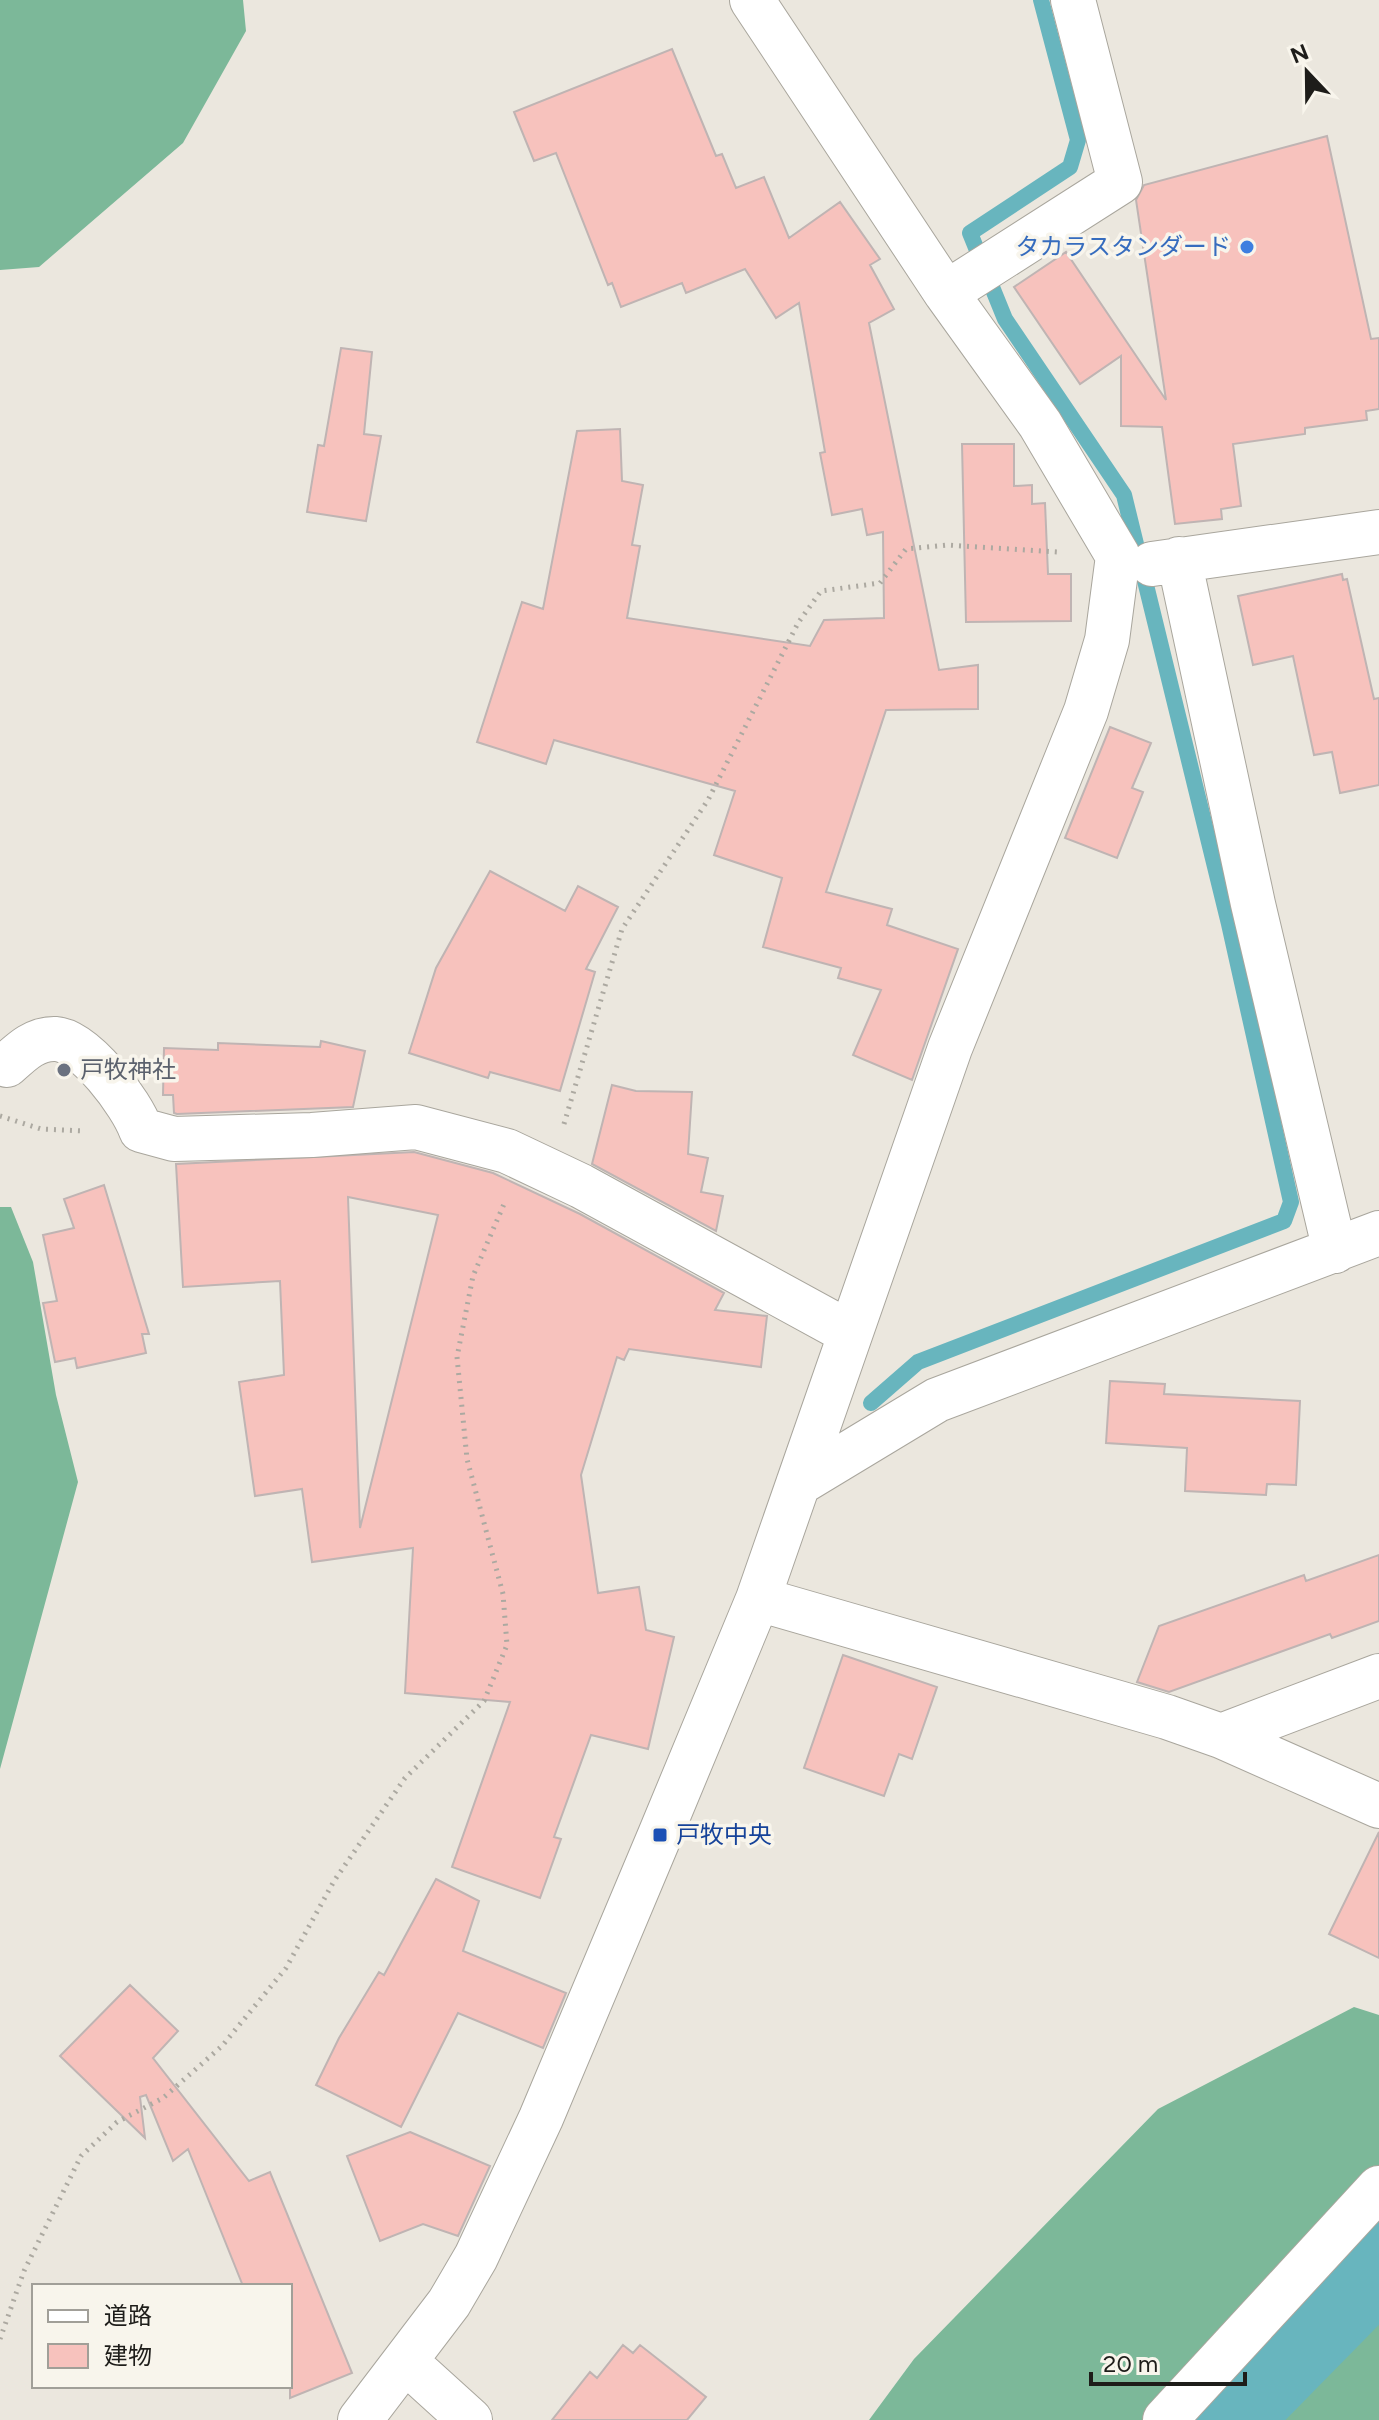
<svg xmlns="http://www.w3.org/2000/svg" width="1379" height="2420" font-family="Figtree,'Noto Sans JP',sans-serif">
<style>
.forest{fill:#7cb899}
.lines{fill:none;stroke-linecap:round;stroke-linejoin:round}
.stream{stroke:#68b5be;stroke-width:16}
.river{stroke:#68b5be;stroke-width:92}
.building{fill:#f7c2bd;stroke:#bfb4b3;stroke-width:2;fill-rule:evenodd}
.minor-casing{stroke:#a9a69d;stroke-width:46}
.path{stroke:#aca9a1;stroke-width:5;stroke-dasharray:2 6;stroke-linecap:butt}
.minor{stroke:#fff;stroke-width:44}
.shop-dot{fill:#3f7fe0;stroke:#f8f5ec;stroke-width:3}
.worship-dot{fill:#6b7280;stroke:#f8f5ec;stroke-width:3}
.transit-dot{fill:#1a4fb4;stroke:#f8f5ec;stroke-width:3}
.labels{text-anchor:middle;stroke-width:7;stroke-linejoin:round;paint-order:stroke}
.shop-label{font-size:24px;fill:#366cbe;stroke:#f8f5ec;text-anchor:end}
.worship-label{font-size:24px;fill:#5b616d;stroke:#f8f5ec;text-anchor:start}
.transit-label{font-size:24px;fill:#164399;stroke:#f8f5ec;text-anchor:start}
</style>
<rect width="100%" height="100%" fill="#ebe7de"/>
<path class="forest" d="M 0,0 L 243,0 L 246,31 L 183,143 L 39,267 L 0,270 Z
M 0,1207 L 11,1207 L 33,1262 L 56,1395 L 78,1482 L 0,1769 Z
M 1354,2007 L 1379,2015 L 1379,2420 L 869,2420 L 914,2359 L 1158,2109 Z"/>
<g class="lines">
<path class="stream" d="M 871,1403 L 918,1362 L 1284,1221 L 1291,1202 L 1229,924 L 1124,495 L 1005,319 L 970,233 L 1070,167 L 1078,140 L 1041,0"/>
<path class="river" d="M 1221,2420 L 1379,2259"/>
</g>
<path class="building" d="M 672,49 L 716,156 L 722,154 L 736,188 L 764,177 L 789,238 L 840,202 L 880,259 L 870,265 L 894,309 L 869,323 L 939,670 L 978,665 L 978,709 L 886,710 L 826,892 L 892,909 L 887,925 L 958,949 L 912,1080 L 853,1055 L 881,990 L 838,978 L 841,968 L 763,947 L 782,878 L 714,855 L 735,791 L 554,740 L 546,764 L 477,742 L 522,602 L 543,609 L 577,431 L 620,429 L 622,481 L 643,485 L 632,545 L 640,546 L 627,618 L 810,646 L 824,620 L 884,618 L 883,532 L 867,535 L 862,509 L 832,515 L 820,453 L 825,452 L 799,303 L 776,318 L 745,269 L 686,293 L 682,283 L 621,307 L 612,283 L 608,285 L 556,153 L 534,161 L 514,112 Z
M 1327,136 L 1371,339 L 1379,338 L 1379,409 L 1366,411 L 1367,420 L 1305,428 L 1305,434 L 1233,444 L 1241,506 L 1221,509 L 1222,519 L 1175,524 L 1162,427 L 1121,426 L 1121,356 L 1080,384 L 1014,287 L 1066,252 L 1166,400 L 1136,200 L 1144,185 Z
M 341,348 L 372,352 L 364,434 L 381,436 L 366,521 L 307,512 L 318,445 L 324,446 Z
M 962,444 L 1014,444 L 1014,486 L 1032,485 L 1032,504 L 1045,503 L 1048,574 L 1071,574 L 1071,621 L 966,622 Z
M 1342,574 L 1343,580 L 1347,579 L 1374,699 L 1379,698 L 1379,785 L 1340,793 L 1332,752 L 1314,755 L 1293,656 L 1253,665 L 1238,596 Z
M 1110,727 L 1151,743 L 1132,788 L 1143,792 L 1117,858 L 1065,838 Z
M 490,871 L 565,911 L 578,886 L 618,907 L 586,969 L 595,972 L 560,1091 L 490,1072 L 488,1078 L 409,1053 L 436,968 Z
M 321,1041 L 365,1051 L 353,1107 L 177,1114 L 174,1113 L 173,1095 L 163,1095 L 164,1048 L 218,1050 L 218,1043 L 320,1047 Z
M 612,1085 L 636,1091 L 692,1092 L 688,1154 L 708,1158 L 701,1192 L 723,1196 L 716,1231 L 592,1164 Z
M 414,1152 L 493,1173 L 580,1214 L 724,1293 L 715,1310 L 767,1316 L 761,1367 L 629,1349 L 624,1360 L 617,1357 L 581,1475 L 598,1593 L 639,1587 L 646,1630 L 674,1637 L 648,1749 L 591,1735 L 554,1837 L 561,1839 L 540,1898 L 452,1867 L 510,1702 L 405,1693 L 413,1548 L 312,1562 L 302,1489 L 255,1496 L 239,1382 L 284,1375 L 280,1281 L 183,1287 L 176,1164 ZM 348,1197 L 438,1215 L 360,1528 Z
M 104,1185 L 149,1334 L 142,1334 L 146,1353 L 77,1368 L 75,1358 L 55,1362 L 43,1303 L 57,1301 L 43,1235 L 74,1228 L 64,1199 Z
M 1110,1381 L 1165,1384 L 1164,1394 L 1300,1401 L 1296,1485 L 1267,1484 L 1266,1495 L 1185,1491 L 1187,1448 L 1106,1443 Z
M 1379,1555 L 1379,1621 L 1332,1638 L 1330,1634 L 1169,1692 L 1137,1682 L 1159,1626 L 1304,1575 L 1306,1581 Z
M 843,1655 L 937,1687 L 912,1759 L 899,1754 L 884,1796 L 804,1768 Z
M 1379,1832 L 1379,1958 L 1329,1934 Z
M 436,1879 L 479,1901 L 463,1951 L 566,1993 L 543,2048 L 458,2013 L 401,2127 L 316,2085 L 339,2038 L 379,1972 L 384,1975 Z
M 130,1985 L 178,2031 L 153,2058 L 249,2181 L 270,2172 L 352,2373 L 290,2398 L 290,2286 L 243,2286 L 188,2149 L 173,2161 L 146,2095 L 140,2097 L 145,2138 L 60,2056 Z
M 410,2132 L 490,2166 L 458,2236 L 423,2224 L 380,2241 L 347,2156 Z
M 623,2345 L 633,2353 L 640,2345 L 706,2397 L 687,2420 L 552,2420 L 590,2372 L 597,2378 Z"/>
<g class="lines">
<g class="minor-casing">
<path id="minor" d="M 946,293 L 1120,182 L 1073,0
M 1179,559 L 1253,904 L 1335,1251
M 1152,564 L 1379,532
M 7,1065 C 21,1052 35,1038 56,1039 C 85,1041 132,1104 141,1130 L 174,1139 L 312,1135 L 416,1127 L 507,1151 L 581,1186 L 850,1333
M 798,1484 L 937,1400 L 1379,1233
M 758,1599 L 1167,1717 L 1221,1736 L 1379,1806
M 1221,1736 L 1379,1676
M 406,2362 L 470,2420
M 360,2420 L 449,2303 L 476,2257 L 541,2118 L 660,1835 L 758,1599 L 950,1048 L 1086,711 L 1107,640 L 1118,556 L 1040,424 L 946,293 L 752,0
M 1165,2420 L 1379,2188"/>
</g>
<path class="path" d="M 0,1116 L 41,1129 L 85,1131
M 564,1124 L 622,929 L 708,800 L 798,623 L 821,591 L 880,583 L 906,549 L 947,545 L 1058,552
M 0,2339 L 24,2271 L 81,2156 L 117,2122 L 163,2098 L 222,2046 L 286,1968 L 334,1881 L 405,1778 L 484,1701 L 507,1645 L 503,1594 L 467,1459 L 457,1357 L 473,1276 L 504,1204"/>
<use href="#minor" class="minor"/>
</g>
<circle class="shop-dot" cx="1247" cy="247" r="8"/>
<circle class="worship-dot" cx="64" cy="1070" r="8"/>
<rect class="transit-dot" x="652" y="1827" width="16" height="16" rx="4"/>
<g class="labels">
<g class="shop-label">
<text x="1231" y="255">タカラスタンダード</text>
</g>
<g class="worship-label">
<text x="80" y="1078">戸牧神社</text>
</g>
<g class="transit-label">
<text x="676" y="1843">戸牧中央</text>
</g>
</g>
<rect x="32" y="2284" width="260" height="104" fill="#f8f5ec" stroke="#a19f98" stroke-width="2"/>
<rect x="48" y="2310" width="40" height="12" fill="#ffffff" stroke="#a19f98" stroke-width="2"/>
<text x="104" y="2324" font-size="24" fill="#1e1d1a">道路</text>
<rect x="48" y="2344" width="40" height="24" fill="#f7c2bd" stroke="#a19f98" stroke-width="2"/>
<text x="104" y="2364" font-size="24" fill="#1e1d1a">建物</text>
<g transform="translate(1307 72) rotate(338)" stroke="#f8f5ec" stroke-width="6" paint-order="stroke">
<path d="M0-6L14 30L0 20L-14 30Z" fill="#1e1d1a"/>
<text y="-12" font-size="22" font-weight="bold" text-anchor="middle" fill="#1e1d1a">N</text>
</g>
<path d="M1091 2372v12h154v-12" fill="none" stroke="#1e1d1a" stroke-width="4"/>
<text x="1103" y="2372" font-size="24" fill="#1e1d1a" stroke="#f8f5ec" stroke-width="6" paint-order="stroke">20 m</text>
</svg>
